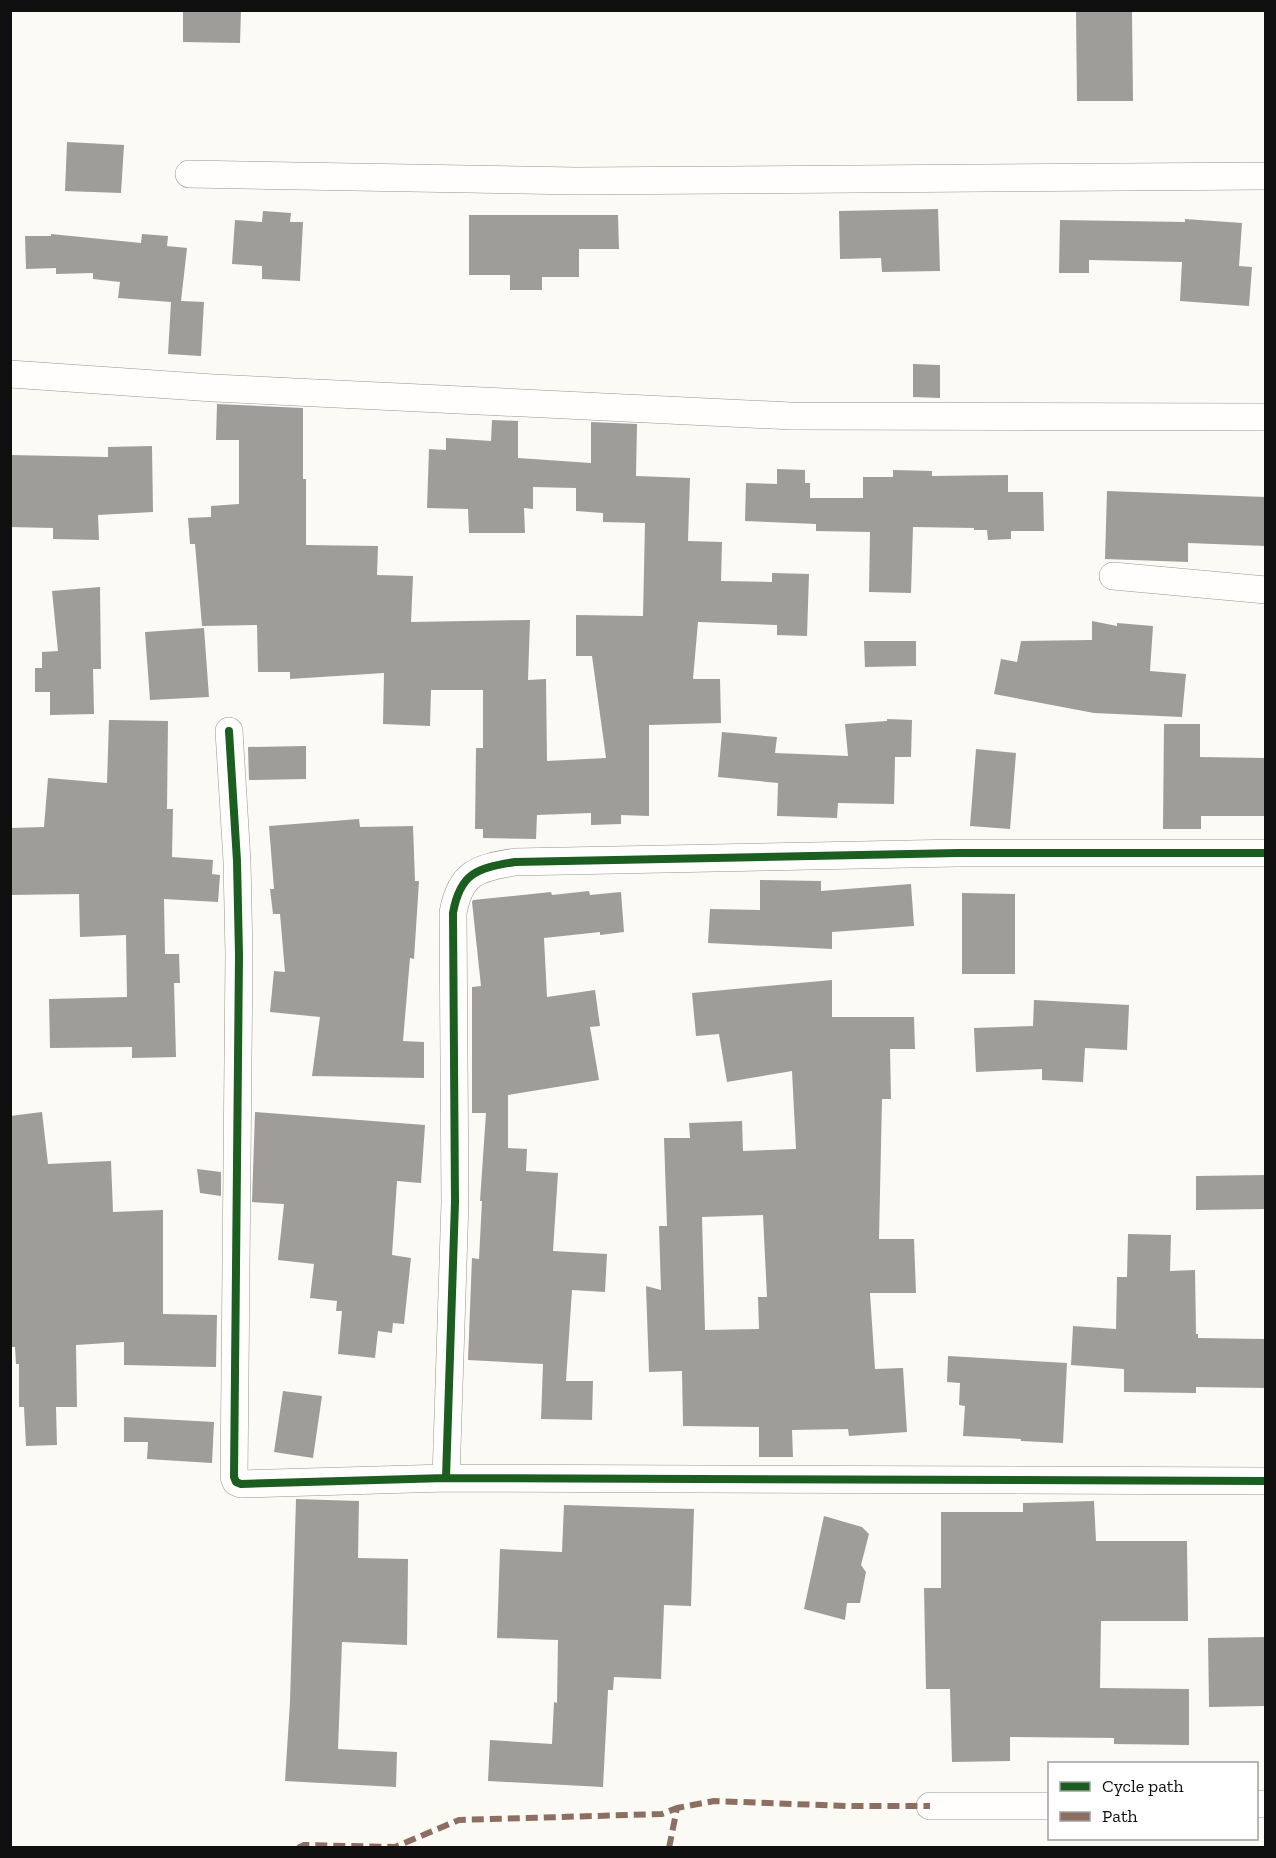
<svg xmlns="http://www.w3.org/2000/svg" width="1276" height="1858" font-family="'Zilla Slab',serif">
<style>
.building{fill:#9f9d99;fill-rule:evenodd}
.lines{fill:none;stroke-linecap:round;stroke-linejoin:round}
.street-casing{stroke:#969592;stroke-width:28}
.street{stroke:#fffefd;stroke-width:27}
.quiet{stroke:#8d6e63;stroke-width:6;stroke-dasharray:12 6;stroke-linecap:butt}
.cycleway-casing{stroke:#fff;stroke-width:11}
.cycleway{stroke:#1b5e20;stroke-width:8}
</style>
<rect width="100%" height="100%" fill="#fcfaf4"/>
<path class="building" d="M 183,10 L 241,10 L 240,43 L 183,42 Z
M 1076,10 L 1132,10 L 1133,101 L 1077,101 Z
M 67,142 L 124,145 L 121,193 L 65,191 Z
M 938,209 L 940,271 L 882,272 L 881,258 L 840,259 L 839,211 Z
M 263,211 L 291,213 L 290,222 L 303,222 L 300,281 L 262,279 L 262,266 L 232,264 L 235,220 L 262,222 Z
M 469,215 L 618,215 L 619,249 L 579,249 L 579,277 L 542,277 L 542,290 L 510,290 L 510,275 L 469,275 Z
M 1185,219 L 1242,223 L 1239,266 L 1252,267 L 1249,306 L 1180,301 L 1182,262 L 1089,260 L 1089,273 L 1059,273 L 1060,220 L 1185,222 Z
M 51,234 L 141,243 L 142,234 L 168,236 L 167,246 L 187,248 L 181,301 L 204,302 L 201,356 L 168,354 L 171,302 L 118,298 L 120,282 L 93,279 L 93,273 L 56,274 L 56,268 L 26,269 L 25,236 L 51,236 Z
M 913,364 L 940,365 L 940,398 L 913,397 Z
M 217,404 L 303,408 L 303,479 L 306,479 L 306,545 L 378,546 L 377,575 L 413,576 L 411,622 L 530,620 L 528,680 L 546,679 L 547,761 L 606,758 L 592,656 L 576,656 L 576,615 L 643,616 L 645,523 L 603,522 L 603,513 L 576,511 L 576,488 L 533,487 L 533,509 L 524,508 L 525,533 L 469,533 L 468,509 L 427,508 L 429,449 L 446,450 L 446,438 L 491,441 L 492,420 L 518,421 L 518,458 L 591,463 L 591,422 L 637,424 L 636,476 L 690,478 L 688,541 L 722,542 L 721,581 L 772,582 L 772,573 L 809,574 L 807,636 L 777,635 L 777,625 L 698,622 L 693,679 L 720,679 L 721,723 L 649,725 L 649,816 L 621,815 L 621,824 L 591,825 L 591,813 L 537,815 L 536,839 L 483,838 L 483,829 L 475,829 L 476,748 L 483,748 L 483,690 L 431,690 L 430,726 L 383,724 L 384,673 L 290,679 L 290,672 L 258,672 L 257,625 L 202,626 L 195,544 L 190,544 L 188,518 L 211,517 L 211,506 L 239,504 L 239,440 L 216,440 Z
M 152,446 L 153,512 L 98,515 L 99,540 L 53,539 L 53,528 L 10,527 L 10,455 L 108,457 L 108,447 Z
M 777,469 L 805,470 L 805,483 L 810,483 L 810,498 L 863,498 L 863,477 L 893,477 L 893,470 L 932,471 L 932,476 L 1008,475 L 1008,492 L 1043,492 L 1044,531 L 1011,531 L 1011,539 L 988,540 L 987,530 L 974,530 L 974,528 L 913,527 L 911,593 L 869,592 L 870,532 L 816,531 L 816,524 L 745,521 L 746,483 L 777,484 Z
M 1107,491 L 1266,497 L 1266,546 L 1188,543 L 1188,562 L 1105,559 Z
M 100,587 L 101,669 L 93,669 L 94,714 L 50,715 L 50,692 L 35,692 L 35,668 L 42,668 L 42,652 L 58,651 L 52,591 Z
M 1092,621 L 1117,626 L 1117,623 L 1153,626 L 1150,671 L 1186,674 L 1182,717 L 1094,713 L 994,694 L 1001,659 L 1017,662 L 1021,641 L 1092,640 Z
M 204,628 L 209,697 L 150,700 L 145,632 Z
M 864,641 L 916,641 L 916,666 L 865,667 Z
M 887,719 L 912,720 L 911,757 L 895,757 L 894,804 L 838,803 L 837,818 L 777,816 L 778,783 L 718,777 L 722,732 L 777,737 L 775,753 L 848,756 L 845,724 L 887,721 Z
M 109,720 L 168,721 L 167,809 L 173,809 L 172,857 L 213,860 L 212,874 L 220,875 L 218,902 L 164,899 L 165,954 L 179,954 L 180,983 L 174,983 L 176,1057 L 132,1058 L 132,1047 L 50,1048 L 49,999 L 127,997 L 126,935 L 80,937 L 79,894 L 10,895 L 10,828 L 44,827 L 48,778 L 107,783 Z
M 1164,724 L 1200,724 L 1200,757 L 1266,758 L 1266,816 L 1201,816 L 1201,829 L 1163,829 Z
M 306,746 L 306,779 L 249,780 L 248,747 Z
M 976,749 L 1016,753 L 1010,829 L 970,826 Z
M 359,819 L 360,827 L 413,826 L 415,881 L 419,881 L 414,959 L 410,958 L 403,1041 L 424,1042 L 424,1078 L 312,1076 L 320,1017 L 270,1012 L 274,971 L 285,972 L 280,914 L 273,914 L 270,889 L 274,889 L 269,826 Z
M 760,880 L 821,881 L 821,891 L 911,884 L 914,926 L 832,932 L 832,949 L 708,943 L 710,909 L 760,910 Z
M 589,891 L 590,895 L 621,892 L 624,932 L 600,935 L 600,932 L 544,938 L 547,997 L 595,990 L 600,1026 L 590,1027 L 599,1080 L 508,1095 L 508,1148 L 527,1149 L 526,1171 L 558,1173 L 553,1251 L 607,1254 L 605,1292 L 572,1290 L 566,1381 L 593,1381 L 592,1420 L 541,1419 L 543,1364 L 468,1360 L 472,1258 L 479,1259 L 482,1201 L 480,1201 L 486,1113 L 472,1113 L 472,987 L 481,986 L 472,902 L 473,900 L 551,892 L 552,895 Z
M 962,893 L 1015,894 L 1015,974 L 962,974 Z
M 832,980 L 832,1017 L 914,1017 L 915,1049 L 890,1049 L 891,1099 L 882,1099 L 879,1239 L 914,1239 L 916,1293 L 870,1293 L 875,1369 L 903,1368 L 907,1432 L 849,1436 L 848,1429 L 792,1430 L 793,1457 L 759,1457 L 759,1427 L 683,1426 L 682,1371 L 649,1372 L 646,1286 L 661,1290 L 659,1226 L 667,1226 L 664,1138 L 690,1138 L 689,1123 L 742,1121 L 743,1151 L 796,1149 L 792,1071 L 727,1082 L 719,1034 L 696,1036 L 692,993 ZM 763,1215 L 767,1297 L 758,1297 L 759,1329 L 705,1330 L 702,1217 Z
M 1034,1000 L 1129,1005 L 1127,1050 L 1085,1048 L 1083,1082 L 1042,1080 L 1042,1069 L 976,1072 L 974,1028 L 1033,1026 Z
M 42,1112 L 48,1164 L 111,1161 L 113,1212 L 163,1210 L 163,1314 L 217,1315 L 216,1367 L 124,1365 L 124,1342 L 76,1345 L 77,1407 L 56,1407 L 57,1445 L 26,1446 L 24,1407 L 19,1407 L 19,1364 L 16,1364 L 15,1347 L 10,1347 L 10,1116 Z
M 255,1112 L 425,1125 L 421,1183 L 397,1181 L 392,1255 L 411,1258 L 404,1324 L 393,1323 L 392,1333 L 378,1331 L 375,1358 L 338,1354 L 342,1311 L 336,1311 L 337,1301 L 310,1298 L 314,1264 L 278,1260 L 284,1204 L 252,1202 Z
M 197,1169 L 221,1172 L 221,1196 L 200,1193 Z
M 1266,1175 L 1266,1209 L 1196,1210 L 1196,1176 Z
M 1128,1234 L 1171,1235 L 1170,1271 L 1195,1270 L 1196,1334 L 1198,1334 L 1198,1338 L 1266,1339 L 1266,1388 L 1196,1387 L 1196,1393 L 1124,1392 L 1124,1369 L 1071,1365 L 1073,1326 L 1116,1329 L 1117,1277 L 1127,1277 Z
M 948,1356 L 1067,1363 L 1063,1443 L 1021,1441 L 1021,1439 L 963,1436 L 965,1406 L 959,1405 L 960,1383 L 947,1382 Z
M 283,1391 L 322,1396 L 313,1458 L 274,1452 Z
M 124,1417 L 214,1422 L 212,1463 L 147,1459 L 148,1442 L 124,1442 Z
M 296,1499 L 359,1501 L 358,1558 L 408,1559 L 407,1645 L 342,1642 L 338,1749 L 397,1752 L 396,1787 L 285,1781 L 290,1702 Z
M 1094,1501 L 1096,1541 L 1187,1541 L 1188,1621 L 1101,1621 L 1100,1688 L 1189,1689 L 1189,1745 L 1114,1744 L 1114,1738 L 1010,1737 L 1010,1761 L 952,1762 L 950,1689 L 926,1689 L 924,1588 L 941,1588 L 941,1512 L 1023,1512 L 1023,1503 Z
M 564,1505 L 694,1509 L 691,1606 L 664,1605 L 661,1679 L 614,1677 L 613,1690 L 608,1690 L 603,1787 L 488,1781 L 490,1740 L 552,1744 L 554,1702 L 557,1703 L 558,1640 L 497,1638 L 500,1549 L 562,1552 Z
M 824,1516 L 862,1527 L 869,1534 L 861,1565 L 866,1572 L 860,1603 L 847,1603 L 845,1620 L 804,1609 Z
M 1266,1637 L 1266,1706 L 1209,1707 L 1208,1638 Z"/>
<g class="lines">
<g class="street-casing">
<path id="street" d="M 189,174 L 576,181 L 1266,176
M 10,374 L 213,388 L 791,416 L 1266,417
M 1113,576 L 1266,590
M 229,731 L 237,861 L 239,955 L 234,1477 L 236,1482 L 241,1484 L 446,1478 L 1266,1481
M 446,1478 L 455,1202 L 453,913 C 460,873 477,868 515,862 L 958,853 L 1266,853
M 1256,1804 L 1266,1804
M 930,1806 L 1050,1806"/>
</g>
<use href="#street" class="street"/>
<path class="quiet" d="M 298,1848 L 304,1845 L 395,1847 L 459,1820 L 662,1814 L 677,1808
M 669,1848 L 677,1808 L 714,1801 L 846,1806 L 930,1806"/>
<g class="cycleway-casing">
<path id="cycleway" d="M 229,731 L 237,861 L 239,955 L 234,1477 L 236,1482 L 241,1484 L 446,1478 L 1266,1481
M 446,1478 L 455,1202 L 453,913 C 460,873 477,868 515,862 L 958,853 L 1266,853"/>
</g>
<use href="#cycleway" class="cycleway"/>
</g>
<rect width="1276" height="1858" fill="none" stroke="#0f0f0f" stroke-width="24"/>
<rect x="1048" y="1762" width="210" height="78" fill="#ffffff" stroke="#9f9f9f" stroke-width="1.5"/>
<rect x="1060" y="1782" width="30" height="9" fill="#1b5e20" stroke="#9f9f9f" stroke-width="1.5"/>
<text x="1102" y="1792" font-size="18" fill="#0f0f0f">Cycle path</text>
<rect x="1060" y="1812" width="30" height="9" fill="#8d6e63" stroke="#9f9f9f" stroke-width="1.5"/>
<text x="1102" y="1822" font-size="18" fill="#0f0f0f">Path</text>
</svg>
